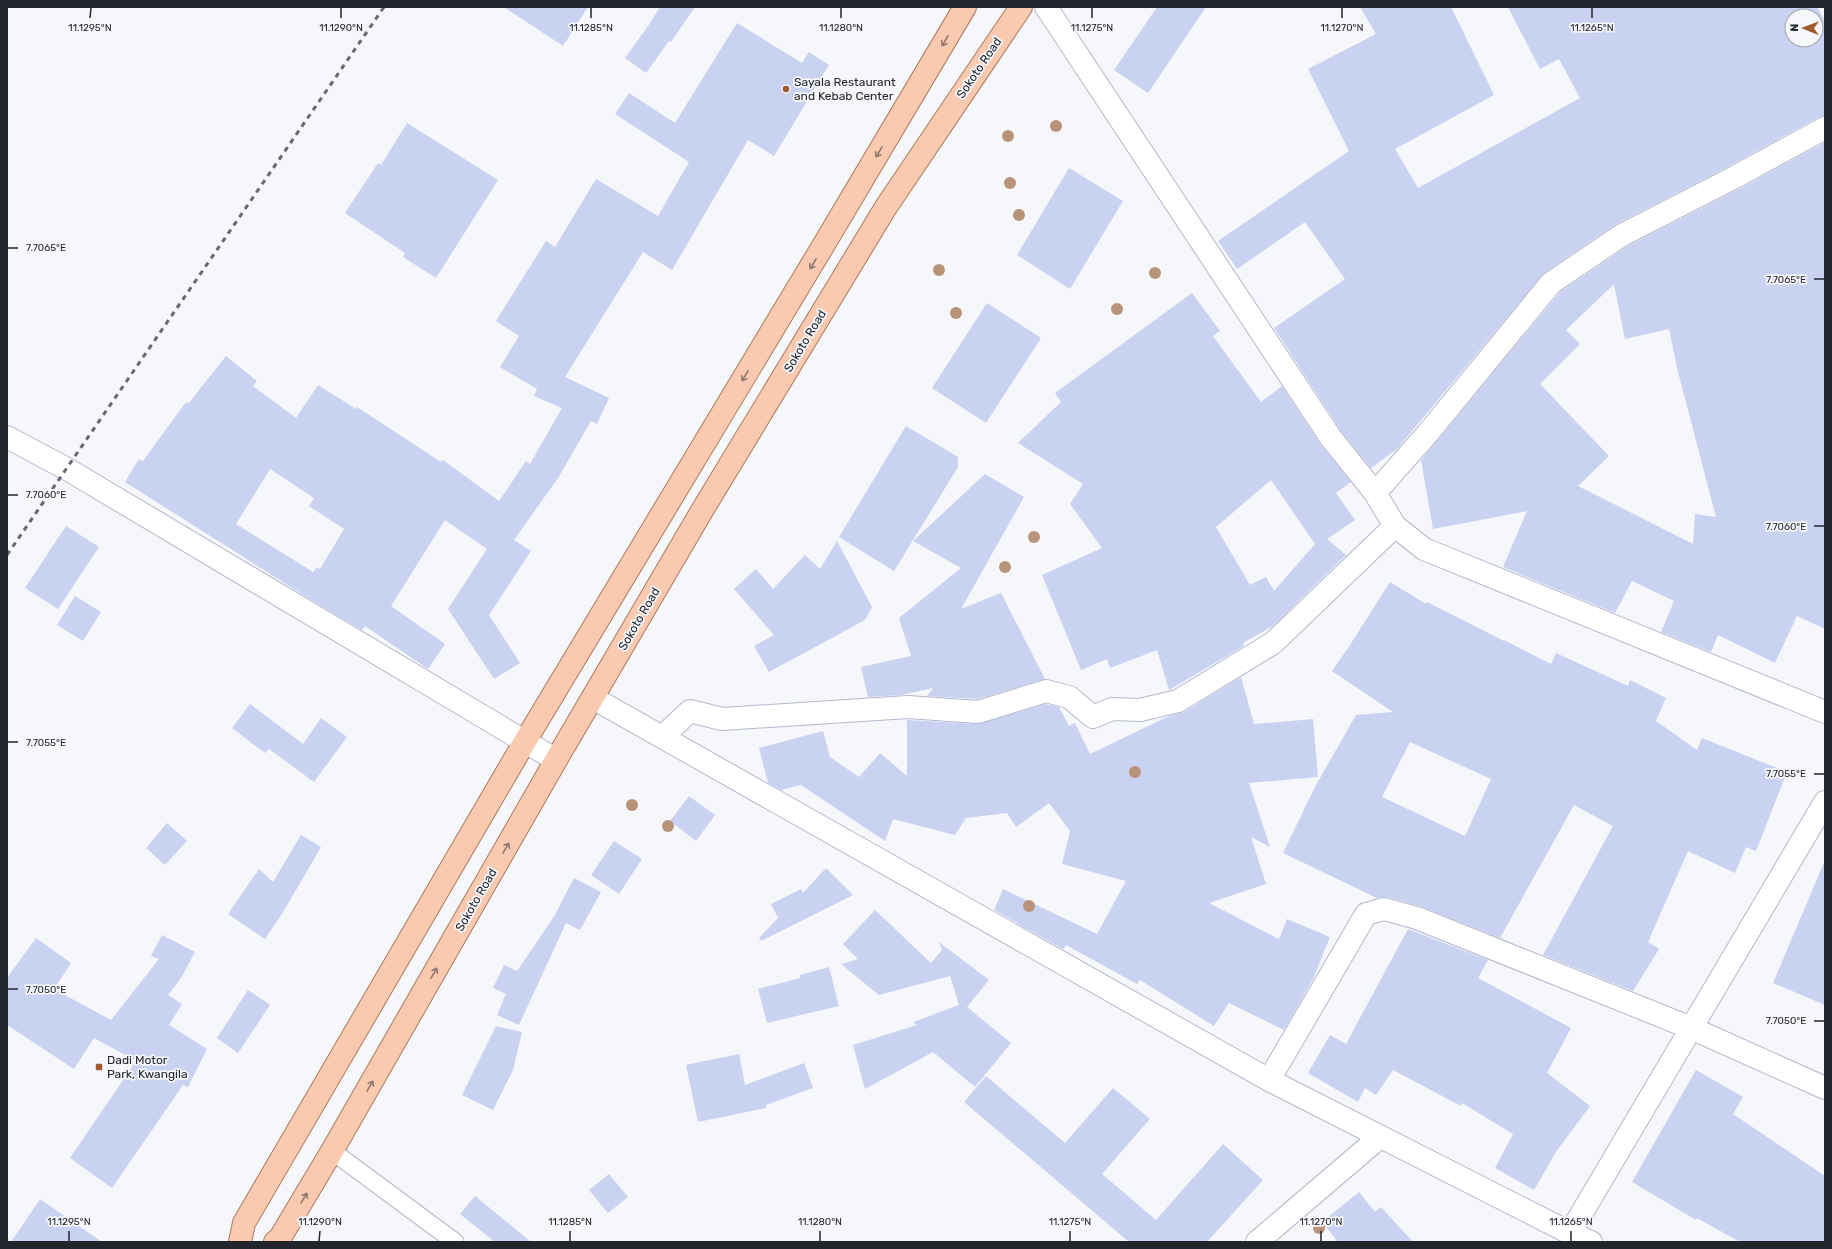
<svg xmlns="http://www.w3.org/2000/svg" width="1832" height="1249" font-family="Rubik,sans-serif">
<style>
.building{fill:#cad2f1;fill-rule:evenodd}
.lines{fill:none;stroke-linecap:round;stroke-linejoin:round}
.service-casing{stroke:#b3b8cd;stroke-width:19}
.minor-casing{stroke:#b3b8cd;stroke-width:24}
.primary-casing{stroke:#ac7a5e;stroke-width:24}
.service{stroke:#fff;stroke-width:17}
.minor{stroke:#fff;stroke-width:22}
.primary{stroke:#f9caaf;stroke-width:22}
.rail{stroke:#686970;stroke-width:3;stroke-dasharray:5 5;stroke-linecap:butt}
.tree{fill:#b89379}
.oneway{stroke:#8e786e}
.ticks{fill:none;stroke:#23252d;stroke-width:1.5}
.poi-dot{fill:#9e592d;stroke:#f6f7fb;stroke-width:1.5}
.labels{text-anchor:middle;stroke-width:3.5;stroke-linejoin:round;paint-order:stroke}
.street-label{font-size:12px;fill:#23252d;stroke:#f6f7fb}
.poi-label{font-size:12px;fill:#23252d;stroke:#f6f7fb;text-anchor:start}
.ticks-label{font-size:10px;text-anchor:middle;fill:#23252d;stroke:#f6f7fb;stroke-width:3.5;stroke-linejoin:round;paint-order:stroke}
</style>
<rect width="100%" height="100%" fill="#f6f7fb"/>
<path class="building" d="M 504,7 L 588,7 L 563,46 Z
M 660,7 L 695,7 L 671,42 L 669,41 L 646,73 L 625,58 L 648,26 Z
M 1157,7 L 1206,7 L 1148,93 L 1114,70 Z
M 1360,7 L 1451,7 L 1494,95 L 1395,149 L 1418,188 L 1580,98 L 1559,59 L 1540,69 L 1508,7 L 1818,8 L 1825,22 L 1825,116 L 1819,117 L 1729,166 L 1616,224 L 1544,273 L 1397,449 L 1371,468 L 1341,431 L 1274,328 L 1345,279 L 1305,222 L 1237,269 L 1218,241 L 1349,151 L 1308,69 L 1376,34 ZM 1792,16 L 1816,16 L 1816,40 L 1792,40 Z
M 737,23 L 802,63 L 809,52 L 829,65 L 774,156 L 748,140 L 672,270 L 643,252 L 565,377 L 609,398 L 597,424 L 591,421 L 558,478 L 514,540 L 531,551 L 489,615 L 520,663 L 494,679 L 448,609 L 487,549 L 445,520 L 391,606 L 445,644 L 428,669 L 365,626 L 362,630 L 308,598 L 125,482 L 139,459 L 143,461 L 186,402 L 188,404 L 226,356 L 257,381 L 253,386 L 296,418 L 318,385 L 356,409 L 357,407 L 441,462 L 443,460 L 499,501 L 526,461 L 530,464 L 562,408 L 534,396 L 537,389 L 500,367 L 519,336 L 496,321 L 546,241 L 555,247 L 596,179 L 658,216 L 689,162 L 615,114 L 629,93 L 675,123 ZM 270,469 L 314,498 L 309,506 L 344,529 L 320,569 L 317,567 L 313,572 L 236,524 Z
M 407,123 L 498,180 L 436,278 L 403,257 L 405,253 L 345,213 L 378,163 L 381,165 Z
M 1825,142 L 1825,629 L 1797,616 L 1775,663 L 1718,635 L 1711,652 L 1661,632 L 1674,601 L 1632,581 L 1615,613 L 1503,567 L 1527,511 L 1433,529 L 1421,460 L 1560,292 L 1628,246 L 1741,188 ZM 1614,284 L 1625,339 L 1669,329 L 1677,368 L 1716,517 L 1695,514 L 1693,544 L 1578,486 L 1609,456 L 1540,384 L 1580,344 L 1566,330 Z
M 1069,168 L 1123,201 L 1070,289 L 1017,255 Z
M 1192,293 L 1220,331 L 1213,336 L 1261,402 L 1282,386 L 1321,445 L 1351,482 L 1336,493 L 1355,520 L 1327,539 L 1346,555 L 1273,626 L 1243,643 L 1244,646 L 1169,690 L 1157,650 L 1110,668 L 1107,659 L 1081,670 L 1042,575 L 1102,548 L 1070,504 L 1083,484 L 1018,443 L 1061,402 L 1055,393 ZM 1271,480 L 1315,544 L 1274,591 L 1266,577 L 1250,585 L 1216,527 Z
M 987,303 L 1041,338 L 986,423 L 932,388 Z
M 906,426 L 958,457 L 958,467 L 894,571 L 839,537 Z
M 985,474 L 1024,497 L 961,609 L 1001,593 L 1045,679 L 977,699 L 927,696 L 933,688 L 901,695 L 868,697 L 861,667 L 911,656 L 899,618 L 961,568 L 913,541 Z
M 66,526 L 99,547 L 58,609 L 25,588 Z
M 837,541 L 872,607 L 865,620 L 769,672 L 754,646 L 774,635 L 734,589 L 756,569 L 773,589 L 805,555 L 820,569 Z
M 1390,582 L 1426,604 L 1427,602 L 1504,641 L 1504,640 L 1551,664 L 1556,653 L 1628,686 L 1630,680 L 1666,698 L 1656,721 L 1697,750 L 1702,738 L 1787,772 L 1756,851 L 1746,847 L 1735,873 L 1688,851 L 1648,942 L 1659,949 L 1633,991 L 1543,955 L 1613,826 L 1574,805 L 1500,938 L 1420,906 L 1387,897 L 1377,898 L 1283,853 L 1316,785 L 1356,715 L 1393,712 L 1332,671 L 1350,645 ZM 1410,742 L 1491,779 L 1465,836 L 1382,797 Z
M 75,596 L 101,612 L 83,641 L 57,625 Z
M 1241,677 L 1254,724 L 1313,719 L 1318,777 L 1249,783 L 1270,847 L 1251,837 L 1266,884 L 1209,903 L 1279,939 L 1287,919 L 1330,937 L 1313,979 L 1284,1030 L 1229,1003 L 1214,1026 L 1140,980 L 1137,984 L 1066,945 L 1063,949 L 994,910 L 1003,889 L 1097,934 L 1126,881 L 1062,864 L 1070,831 L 1049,803 L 1016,827 L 1007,813 L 966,818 L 955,835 L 893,819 L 885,841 L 801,785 L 781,790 L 768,783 L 759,748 L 823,731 L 830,757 L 859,777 L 880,753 L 907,776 L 907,720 L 977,724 L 1046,704 L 1059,707 L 1069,726 L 1075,723 L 1090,754 L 1169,716 L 1184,712 Z
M 250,704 L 303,744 L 321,718 L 347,737 L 314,782 L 269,749 L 265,753 L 232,728 Z
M 689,796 L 715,815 L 696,841 L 670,821 Z
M 167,823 L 187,841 L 165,865 L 146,848 Z
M 301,835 L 321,847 L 285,909 L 265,939 L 228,914 L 259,869 L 273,882 Z
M 614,841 L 642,859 L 619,894 L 591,875 Z
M 1825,860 L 1825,1005 L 1773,983 Z
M 826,868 L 853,895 L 761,941 L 759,938 L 778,918 L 771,904 L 801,889 L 803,893 Z
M 574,878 L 601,892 L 580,930 L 566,923 L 519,1025 L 497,1015 L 506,994 L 493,988 L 504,965 L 517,971 L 555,915 Z
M 875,910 L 931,963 L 942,950 L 939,942 L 989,980 L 967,1007 L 1011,1043 L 975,1087 L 933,1052 L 865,1089 L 853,1045 L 917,1025 L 913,1022 L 959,1005 L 950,976 L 879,995 L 841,964 L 858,959 L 843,944 Z
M 1408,929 L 1488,960 L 1478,978 L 1571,1028 L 1547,1073 L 1590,1106 L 1556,1152 L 1534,1190 L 1495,1168 L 1513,1134 L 1462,1103 L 1461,1106 L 1393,1070 L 1376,1095 L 1365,1088 L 1358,1102 L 1308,1073 L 1330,1035 L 1346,1044 Z
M 162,935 L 195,952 L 181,978 L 168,995 L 182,1004 L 169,1025 L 207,1049 L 188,1087 L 183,1085 L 112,1188 L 70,1158 L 136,1061 L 94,1038 L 74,1069 L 7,1025 L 7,978 L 36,938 L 71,963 L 54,989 L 111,1020 L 159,959 L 151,956 Z
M 829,967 L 839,1006 L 767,1023 L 758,989 L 800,978 L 800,975 Z
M 248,990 L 270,1005 L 238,1053 L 217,1038 Z
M 496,1026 L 522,1032 L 513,1070 L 493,1110 L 462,1095 Z
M 739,1054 L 745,1085 L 804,1063 L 813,1088 L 766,1105 L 766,1108 L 698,1122 L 686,1065 Z
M 1696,1070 L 1743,1097 L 1733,1114 L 1825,1176 L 1825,1242 L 1740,1242 L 1697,1218 L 1696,1220 L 1632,1182 Z
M 986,1076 L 1065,1143 L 1113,1088 L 1150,1119 L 1102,1174 L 1156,1220 L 1223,1144 L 1263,1180 L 1207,1242 L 1129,1242 L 964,1102 Z
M 609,1174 L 628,1197 L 608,1213 L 589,1190 Z
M 1359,1192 L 1375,1212 L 1381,1207 L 1413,1242 L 1338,1242 L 1322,1222 Z
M 475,1196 L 531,1242 L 495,1242 L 460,1214 Z
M 40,1199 L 102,1242 L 11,1242 Z"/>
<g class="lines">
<g class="service-casing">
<path id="service" d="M 332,1151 L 455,1242"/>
</g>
<g class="minor-casing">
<path id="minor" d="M 1046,7 L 1331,438 L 1375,493 L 1395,526 L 1424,549 L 1825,712
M 7,437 L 67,469 L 556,760
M 1375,493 L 1428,433 L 1551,283 L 1622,235 L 1735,177 L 1825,128
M 593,698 L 1269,1080 L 1570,1233 L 1591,1242
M 662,737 L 690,711 L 722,719 L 908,707 L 978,712 L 1046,691 L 1069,697 L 1093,717 L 1112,709 L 1140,710 L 1178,701 L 1273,643 L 1395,526
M 1269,1080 L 1366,914 L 1384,909 L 1417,918 L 1691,1028 L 1825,1088
M 1570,1233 L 1825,802
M 1257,1242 L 1380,1137"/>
</g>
<g class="primary-casing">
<path id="primary" d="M 240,1242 L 244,1223 L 524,743 L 826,241 L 965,7
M 275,1242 L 280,1238 L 332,1151 L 556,760 L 703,509 L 886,207 L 1021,7"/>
</g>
<use href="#service" class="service"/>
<use href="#minor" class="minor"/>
<use href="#primary" class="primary"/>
<path class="rail" d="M 7,555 L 384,7"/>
</g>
<g class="tree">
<circle cx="1056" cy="126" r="6"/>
<circle cx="1008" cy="136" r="6"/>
<circle cx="1010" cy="183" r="6"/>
<circle cx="1019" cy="215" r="6"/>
<circle cx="939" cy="270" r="6"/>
<circle cx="1155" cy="273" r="6"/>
<circle cx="1117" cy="309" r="6"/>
<circle cx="956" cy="313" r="6"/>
<circle cx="1034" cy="537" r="6"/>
<circle cx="1005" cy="567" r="6"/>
<circle cx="1135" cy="772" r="6"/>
<circle cx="632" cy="805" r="6"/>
<circle cx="668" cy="826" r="6"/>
<circle cx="1029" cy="906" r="6"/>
<circle cx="1319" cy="1228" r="6"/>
</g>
<defs><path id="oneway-shaft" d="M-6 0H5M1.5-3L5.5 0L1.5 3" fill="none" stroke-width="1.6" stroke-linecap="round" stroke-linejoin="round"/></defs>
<g class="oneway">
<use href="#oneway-shaft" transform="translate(945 41) rotate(121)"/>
<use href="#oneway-shaft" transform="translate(879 152) rotate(121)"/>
<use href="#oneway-shaft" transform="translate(813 264) rotate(121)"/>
<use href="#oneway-shaft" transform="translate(745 376) rotate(121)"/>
<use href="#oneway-shaft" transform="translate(506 848) rotate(-60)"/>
<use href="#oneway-shaft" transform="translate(434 973) rotate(-60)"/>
<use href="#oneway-shaft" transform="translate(370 1086) rotate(-60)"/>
<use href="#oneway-shaft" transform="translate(304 1198) rotate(-59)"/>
</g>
<path class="ticks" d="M 90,18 L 91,8M 341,18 L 341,8M 591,18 L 591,8M 841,18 L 841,8M 1092,18 L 1092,8M 1342,18 L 1342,8M 1592,18 L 1592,8M 8,248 L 18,248M 1814,279 L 1824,279M 8,495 L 18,495M 1814,526 L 1824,526M 8,742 L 18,742M 1814,774 L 1824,774M 8,989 L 18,989M 1814,1021 L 1824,1021M 69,1241 L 69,1231M 319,1241 L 320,1231M 570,1241 L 570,1231M 820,1241 L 820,1231M 1070,1241 L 1070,1231M 1321,1241 L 1321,1231M 1571,1241 L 1571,1231"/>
<g class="poi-dot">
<circle cx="786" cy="89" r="4"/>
<rect x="95" y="1063" width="8" height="8" rx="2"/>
</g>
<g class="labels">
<g class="street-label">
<text transform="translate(979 68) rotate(-56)" y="4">Sokoto Road</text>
<text transform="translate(805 341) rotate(-59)" y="4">Sokoto Road</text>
<text transform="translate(639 619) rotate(-60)" y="4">Sokoto Road</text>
<text transform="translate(476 900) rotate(-60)" y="4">Sokoto Road</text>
</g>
<g class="poi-label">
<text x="794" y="86">Sayala Restaurant<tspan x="794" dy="14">and Kebab Center</tspan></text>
<text x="107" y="1064">Dadi Motor<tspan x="107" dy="14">Park, Kwangila</tspan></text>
</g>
</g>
<g class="ticks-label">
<text x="90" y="31">11.1295°N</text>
<text x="341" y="31">11.1290°N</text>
<text x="591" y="31">11.1285°N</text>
<text x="841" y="31">11.1280°N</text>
<text x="1092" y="31">11.1275°N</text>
<text x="1342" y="31">11.1270°N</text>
<text x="1592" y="31">11.1265°N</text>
<text x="46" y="251">7.7065°E</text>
<text x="1786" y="283">7.7065°E</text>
<text x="46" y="498">7.7060°E</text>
<text x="1786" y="530">7.7060°E</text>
<text x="46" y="746">7.7055°E</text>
<text x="1786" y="777">7.7055°E</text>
<text x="46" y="993">7.7050°E</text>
<text x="1786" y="1024">7.7050°E</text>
<text x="69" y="1225">11.1295°N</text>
<text x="320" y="1225">11.1290°N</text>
<text x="570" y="1225">11.1285°N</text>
<text x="820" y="1225">11.1280°N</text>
<text x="1070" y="1225">11.1275°N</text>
<text x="1321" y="1225">11.1270°N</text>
<text x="1571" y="1225">11.1265°N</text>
</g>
<rect width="1832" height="1249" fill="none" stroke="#23252d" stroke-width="16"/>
<g transform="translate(1804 28) rotate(271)"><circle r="19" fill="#f6f7fb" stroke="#a2a3a9"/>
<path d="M0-3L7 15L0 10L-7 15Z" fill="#9e592d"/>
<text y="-6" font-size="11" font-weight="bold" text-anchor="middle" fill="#23252d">N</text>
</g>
</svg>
